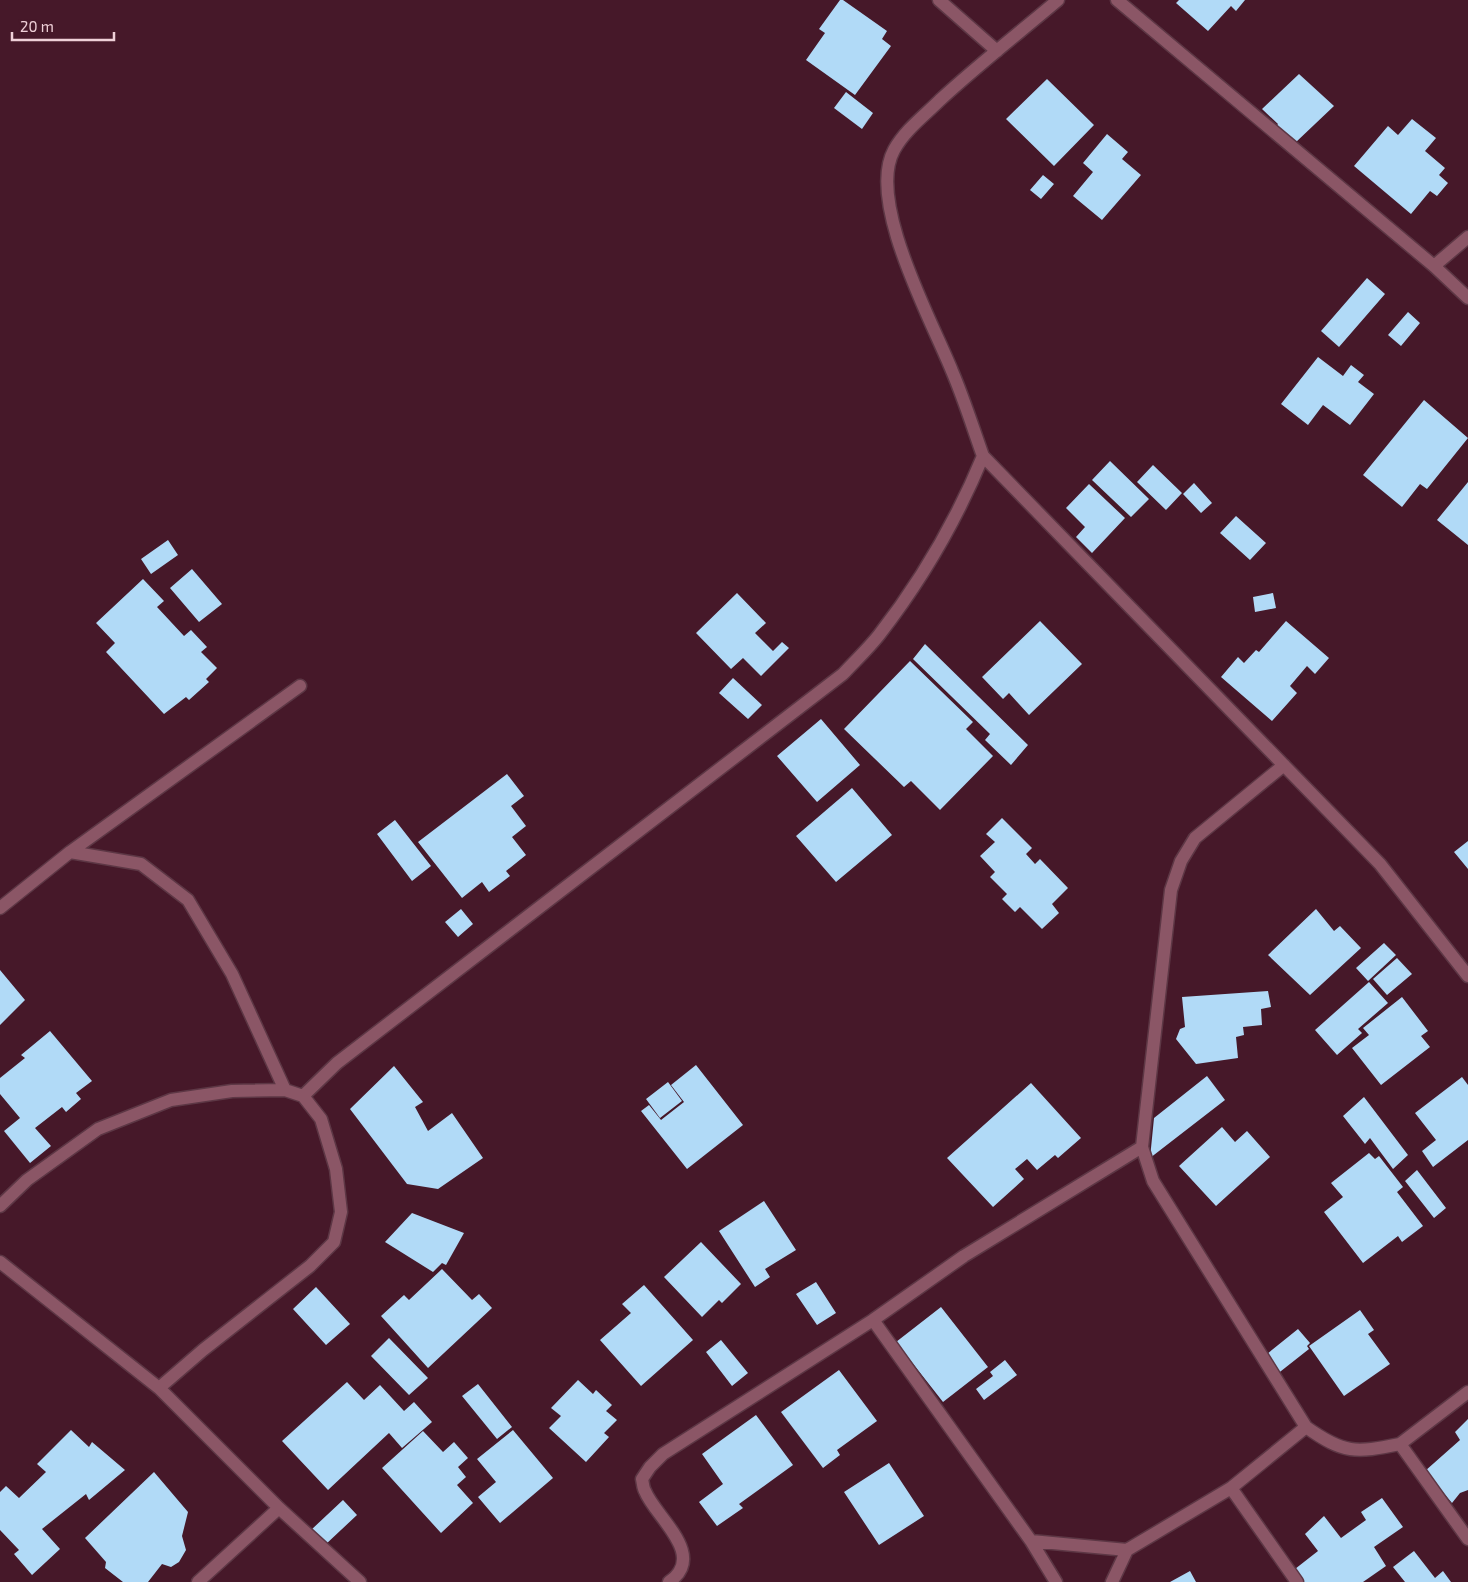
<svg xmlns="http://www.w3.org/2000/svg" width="1468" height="1582" font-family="'Exo 2',sans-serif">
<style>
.building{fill:#b1daf7}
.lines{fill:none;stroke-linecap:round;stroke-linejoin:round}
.street-casing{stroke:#5d3745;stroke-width:15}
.street{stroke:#8b5666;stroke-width:12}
</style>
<rect width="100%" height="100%" fill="#461829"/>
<path class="building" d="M 840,0 L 843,0 L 887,31 L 882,39 L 891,46 L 855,95 L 806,60 L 825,33 L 819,29 Z
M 1179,0 L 1245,0 L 1236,11 L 1231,6 L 1208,31 L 1176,3 Z
M 1299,74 L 1334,106 L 1295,143 L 1275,128 L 1278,124 L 1262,109 Z
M 1047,79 L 1094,125 L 1054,166 L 1006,119 Z
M 846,92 L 873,113 L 862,129 L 834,108 Z
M 1412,119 L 1436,138 L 1425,151 L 1445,168 L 1439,175 L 1448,183 L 1437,196 L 1430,191 L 1411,214 L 1354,166 L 1388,126 L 1398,135 Z
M 1107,134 L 1128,152 L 1122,159 L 1141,175 L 1102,220 L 1073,196 L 1093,172 L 1083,163 Z
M 1043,175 L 1054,184 L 1041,199 L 1030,190 Z
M 1367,278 L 1385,294 L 1339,347 L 1321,331 Z
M 1408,312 L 1420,323 L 1401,346 L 1388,335 Z
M 1318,357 L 1343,376 L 1351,365 L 1364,375 L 1358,382 L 1374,394 L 1350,425 L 1323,405 L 1308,425 L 1281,404 Z
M 1424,400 L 1468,438 L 1427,489 L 1420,484 L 1402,507 L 1363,475 Z
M 1110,461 L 1149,499 L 1131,517 L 1092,480 Z
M 1153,465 L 1182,493 L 1166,510 L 1137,482 Z
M 1468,482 L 1468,545 L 1437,520 Z
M 1194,483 L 1212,503 L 1201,513 L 1183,494 Z
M 1089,484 L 1125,518 L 1092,553 L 1076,537 L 1085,527 L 1066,508 Z
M 1236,516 L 1266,543 L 1250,560 L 1220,533 Z
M 168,540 L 178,555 L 151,574 L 141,559 Z
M 192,569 L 222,604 L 199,622 L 170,588 Z
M 143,579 L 164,601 L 157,607 L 184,636 L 191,630 L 207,647 L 201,652 L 217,668 L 206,679 L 209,682 L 189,700 L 186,697 L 164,714 L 106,652 L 115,643 L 96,623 Z
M 737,593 L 766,623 L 755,633 L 773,651 L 782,642 L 789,648 L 761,676 L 743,658 L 731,669 L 696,633 Z
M 1273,593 L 1276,608 L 1255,612 L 1253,597 Z
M 1040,621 L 1082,664 L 1029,715 L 1009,693 L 1003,699 L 982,677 Z
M 1286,621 L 1329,658 L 1315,674 L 1307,666 L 1290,686 L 1297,693 L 1272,721 L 1221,677 L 1238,657 L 1244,663 L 1256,650 L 1259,652 Z
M 925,644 L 1028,745 L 1011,765 L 985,740 L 990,734 L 913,659 Z
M 910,661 L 973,722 L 966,729 L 993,756 L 940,810 L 911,781 L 904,787 L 844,729 Z
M 733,678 L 762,705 L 748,719 L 719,693 Z
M 821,719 L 860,765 L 817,802 L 777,756 Z
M 507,774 L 524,796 L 511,806 L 526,826 L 512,837 L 526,855 L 506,871 L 510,876 L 489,892 L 482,882 L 462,898 L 418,842 Z
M 852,788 L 892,835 L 836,882 L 796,836 Z
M 1002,818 L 1032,848 L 1026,854 L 1035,864 L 1040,859 L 1068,888 L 1052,904 L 1059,913 L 1042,929 L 1020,907 L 1015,912 L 1002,899 L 1007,894 L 990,877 L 995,872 L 980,856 L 995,842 L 986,834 Z
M 395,820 L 431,866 L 412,881 L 377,834 Z
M 1468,841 L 1468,869 L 1454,852 Z
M 461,909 L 473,924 L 458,937 L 445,922 Z
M 1316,909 L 1334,931 L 1340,926 L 1361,948 L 1310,995 L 1268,955 Z
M 1384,943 L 1396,955 L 1368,981 L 1356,968 Z
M 1397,958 L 1412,974 L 1387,995 L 1373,979 Z
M 0,970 L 25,1000 L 0,1025 Z
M 1369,982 L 1388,1003 L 1358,1029 L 1362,1033 L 1337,1055 L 1315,1030 Z
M 1268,991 L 1271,1007 L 1261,1009 L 1262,1025 L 1243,1027 L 1244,1035 L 1236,1037 L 1238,1058 L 1196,1064 L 1176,1039 L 1180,1029 L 1185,1027 L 1182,997 Z
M 1402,997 L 1428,1031 L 1421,1036 L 1430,1047 L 1381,1085 L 1352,1048 L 1369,1035 L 1363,1028 Z
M 50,1031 L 92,1081 L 76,1093 L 81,1099 L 66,1112 L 62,1107 L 35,1128 L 51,1146 L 30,1163 L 4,1131 L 20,1118 L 0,1094 L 0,1078 L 25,1058 L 21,1055 Z
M 696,1065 L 743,1125 L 687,1169 L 641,1111 L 649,1105 L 661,1120 L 684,1102 L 671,1085 Z
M 394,1066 L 423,1102 L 415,1107 L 428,1131 L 452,1113 L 483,1158 L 438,1189 L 407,1184 L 350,1109 Z
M 1207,1076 L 1225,1100 L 1150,1158 L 1154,1118 Z
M 1462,1077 L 1468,1085 L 1468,1140 L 1433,1167 L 1422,1151 L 1436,1140 L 1415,1113 Z
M 668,1082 L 682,1101 L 660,1118 L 646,1099 Z
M 1031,1083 L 1081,1138 L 1058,1158 L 1055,1155 L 1037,1170 L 1027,1159 L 1015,1169 L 1024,1179 L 993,1207 L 947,1158 Z
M 1364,1097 L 1408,1155 L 1393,1169 L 1370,1138 L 1365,1144 L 1343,1116 Z
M 1222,1127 L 1235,1142 L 1247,1131 L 1270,1157 L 1216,1206 L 1179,1166 Z
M 1369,1153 L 1375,1159 L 1379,1156 L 1403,1187 L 1397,1192 L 1423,1226 L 1402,1242 L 1398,1236 L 1363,1263 L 1324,1212 L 1343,1197 L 1331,1183 Z
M 1417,1170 L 1446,1208 L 1434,1218 L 1405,1181 Z
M 764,1201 L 796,1250 L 765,1269 L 770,1277 L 755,1287 L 719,1231 Z
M 412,1213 L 464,1233 L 446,1265 L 442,1263 L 433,1272 L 385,1242 Z
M 701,1242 L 741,1284 L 722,1303 L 719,1300 L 702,1317 L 664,1277 Z
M 442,1269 L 472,1300 L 479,1294 L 492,1308 L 428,1368 L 381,1316 L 404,1295 L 409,1300 Z
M 816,1282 L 836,1313 L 817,1325 L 796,1294 Z
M 644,1285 L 693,1340 L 641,1386 L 600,1340 L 631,1313 L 622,1304 Z
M 316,1287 L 350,1324 L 326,1345 L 293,1309 Z
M 941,1307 L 988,1367 L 943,1402 L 896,1342 Z
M 1360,1310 L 1374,1330 L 1368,1334 L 1390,1364 L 1344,1396 L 1309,1346 Z
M 1298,1329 L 1310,1343 L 1307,1346 L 1309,1349 L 1276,1375 L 1262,1358 Z
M 389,1338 L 428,1378 L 409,1395 L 371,1356 Z
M 721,1340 L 748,1373 L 732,1386 L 706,1352 Z
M 1005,1360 L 1017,1375 L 984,1400 L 976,1389 L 993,1376 L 990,1372 Z
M 839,1370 L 877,1421 L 837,1450 L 840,1455 L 823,1468 L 781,1412 Z
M 578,1380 L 593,1394 L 596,1390 L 612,1405 L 606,1411 L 617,1420 L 604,1433 L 609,1437 L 586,1462 L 549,1428 L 561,1416 L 551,1408 Z
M 347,1382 L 364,1400 L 380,1385 L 404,1411 L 414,1402 L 432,1422 L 402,1448 L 389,1433 L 328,1490 L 282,1441 Z
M 478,1384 L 512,1427 L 497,1439 L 462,1396 Z
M 756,1415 L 793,1465 L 739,1504 L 743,1508 L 717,1526 L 699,1502 L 723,1484 L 702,1454 Z
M 1468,1419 L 1468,1490 L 1460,1493 L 1452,1503 L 1425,1471 L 1460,1440 L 1455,1432 Z
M 71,1430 L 89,1447 L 92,1442 L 125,1470 L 89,1500 L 86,1494 L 42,1529 L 60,1549 L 32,1575 L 14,1554 L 19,1550 L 0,1530 L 0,1492 L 6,1486 L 19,1498 L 46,1472 L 37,1464 Z
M 513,1430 L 553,1478 L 500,1523 L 478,1497 L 496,1482 L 477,1459 Z
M 423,1431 L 443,1452 L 454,1442 L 468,1458 L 458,1467 L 466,1477 L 457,1485 L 473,1503 L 441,1533 L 382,1468 Z
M 889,1463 L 924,1516 L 879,1545 L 844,1492 Z
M 154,1472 L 188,1512 L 182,1536 L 186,1550 L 179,1562 L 171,1567 L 162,1564 L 148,1582 L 123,1582 L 105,1568 L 106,1562 L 85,1538 Z
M 1382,1498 L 1403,1527 L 1374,1547 L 1386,1566 L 1363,1582 L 1304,1582 L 1295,1569 L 1318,1551 L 1305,1534 L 1324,1516 L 1341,1538 L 1366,1520 L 1361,1512 Z
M 343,1500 L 357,1515 L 325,1545 L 311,1530 Z
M 1414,1551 L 1435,1578 L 1443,1571 L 1451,1582 L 1405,1582 L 1393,1567 Z
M 1190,1571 L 1196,1582 L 1170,1582 Z"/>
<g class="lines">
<g class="street-casing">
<path id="street" d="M 939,0 L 997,51
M 1058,0 C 1019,33 978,65 940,100 C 924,116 905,130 894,150 C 866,201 932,321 952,371 C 964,399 973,428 983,456 L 1380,864 L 1468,976
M 1117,0 L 1434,266 L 1468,298
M 1434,266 L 1468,237
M 1284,765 L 1195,838 L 1181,861 L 1171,890 L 1142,1147 L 1153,1181 L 1306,1427 C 1344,1454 1355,1453 1400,1444
M 70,852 L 141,864 L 188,900 L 232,974 L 285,1090
M 0,908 L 70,852 L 300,686
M 0,1206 L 27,1180 L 98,1129 L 171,1100 L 232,1091 L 285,1090 L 303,1096
M 0,1262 L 159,1388 L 279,1508 L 360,1582
M 873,1320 L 1031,1541 L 1056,1582
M 159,1388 L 203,1350 L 310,1266 L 334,1242 L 341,1212 L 336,1169 L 321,1119 L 303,1096 L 337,1063 L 843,674 C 855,661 868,649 879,635 C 921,581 957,519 983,456
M 1468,1392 L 1400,1444 L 1468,1539
M 1231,1488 L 1297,1582
M 1031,1541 L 1127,1550
M 198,1582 L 279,1508
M 669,1582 C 708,1555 655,1517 645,1491 C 643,1488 643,1483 642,1479 L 650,1467 L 663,1454 L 873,1320 L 964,1256 L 1142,1147
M 1112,1582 L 1127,1550 L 1231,1488 L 1306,1427"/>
</g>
<use href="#street" class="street"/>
</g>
<path d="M12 32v8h102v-8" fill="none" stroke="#efd0d8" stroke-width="2.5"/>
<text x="20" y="32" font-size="15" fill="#efd0d8" stroke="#461829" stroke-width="4" paint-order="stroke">20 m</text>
</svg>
